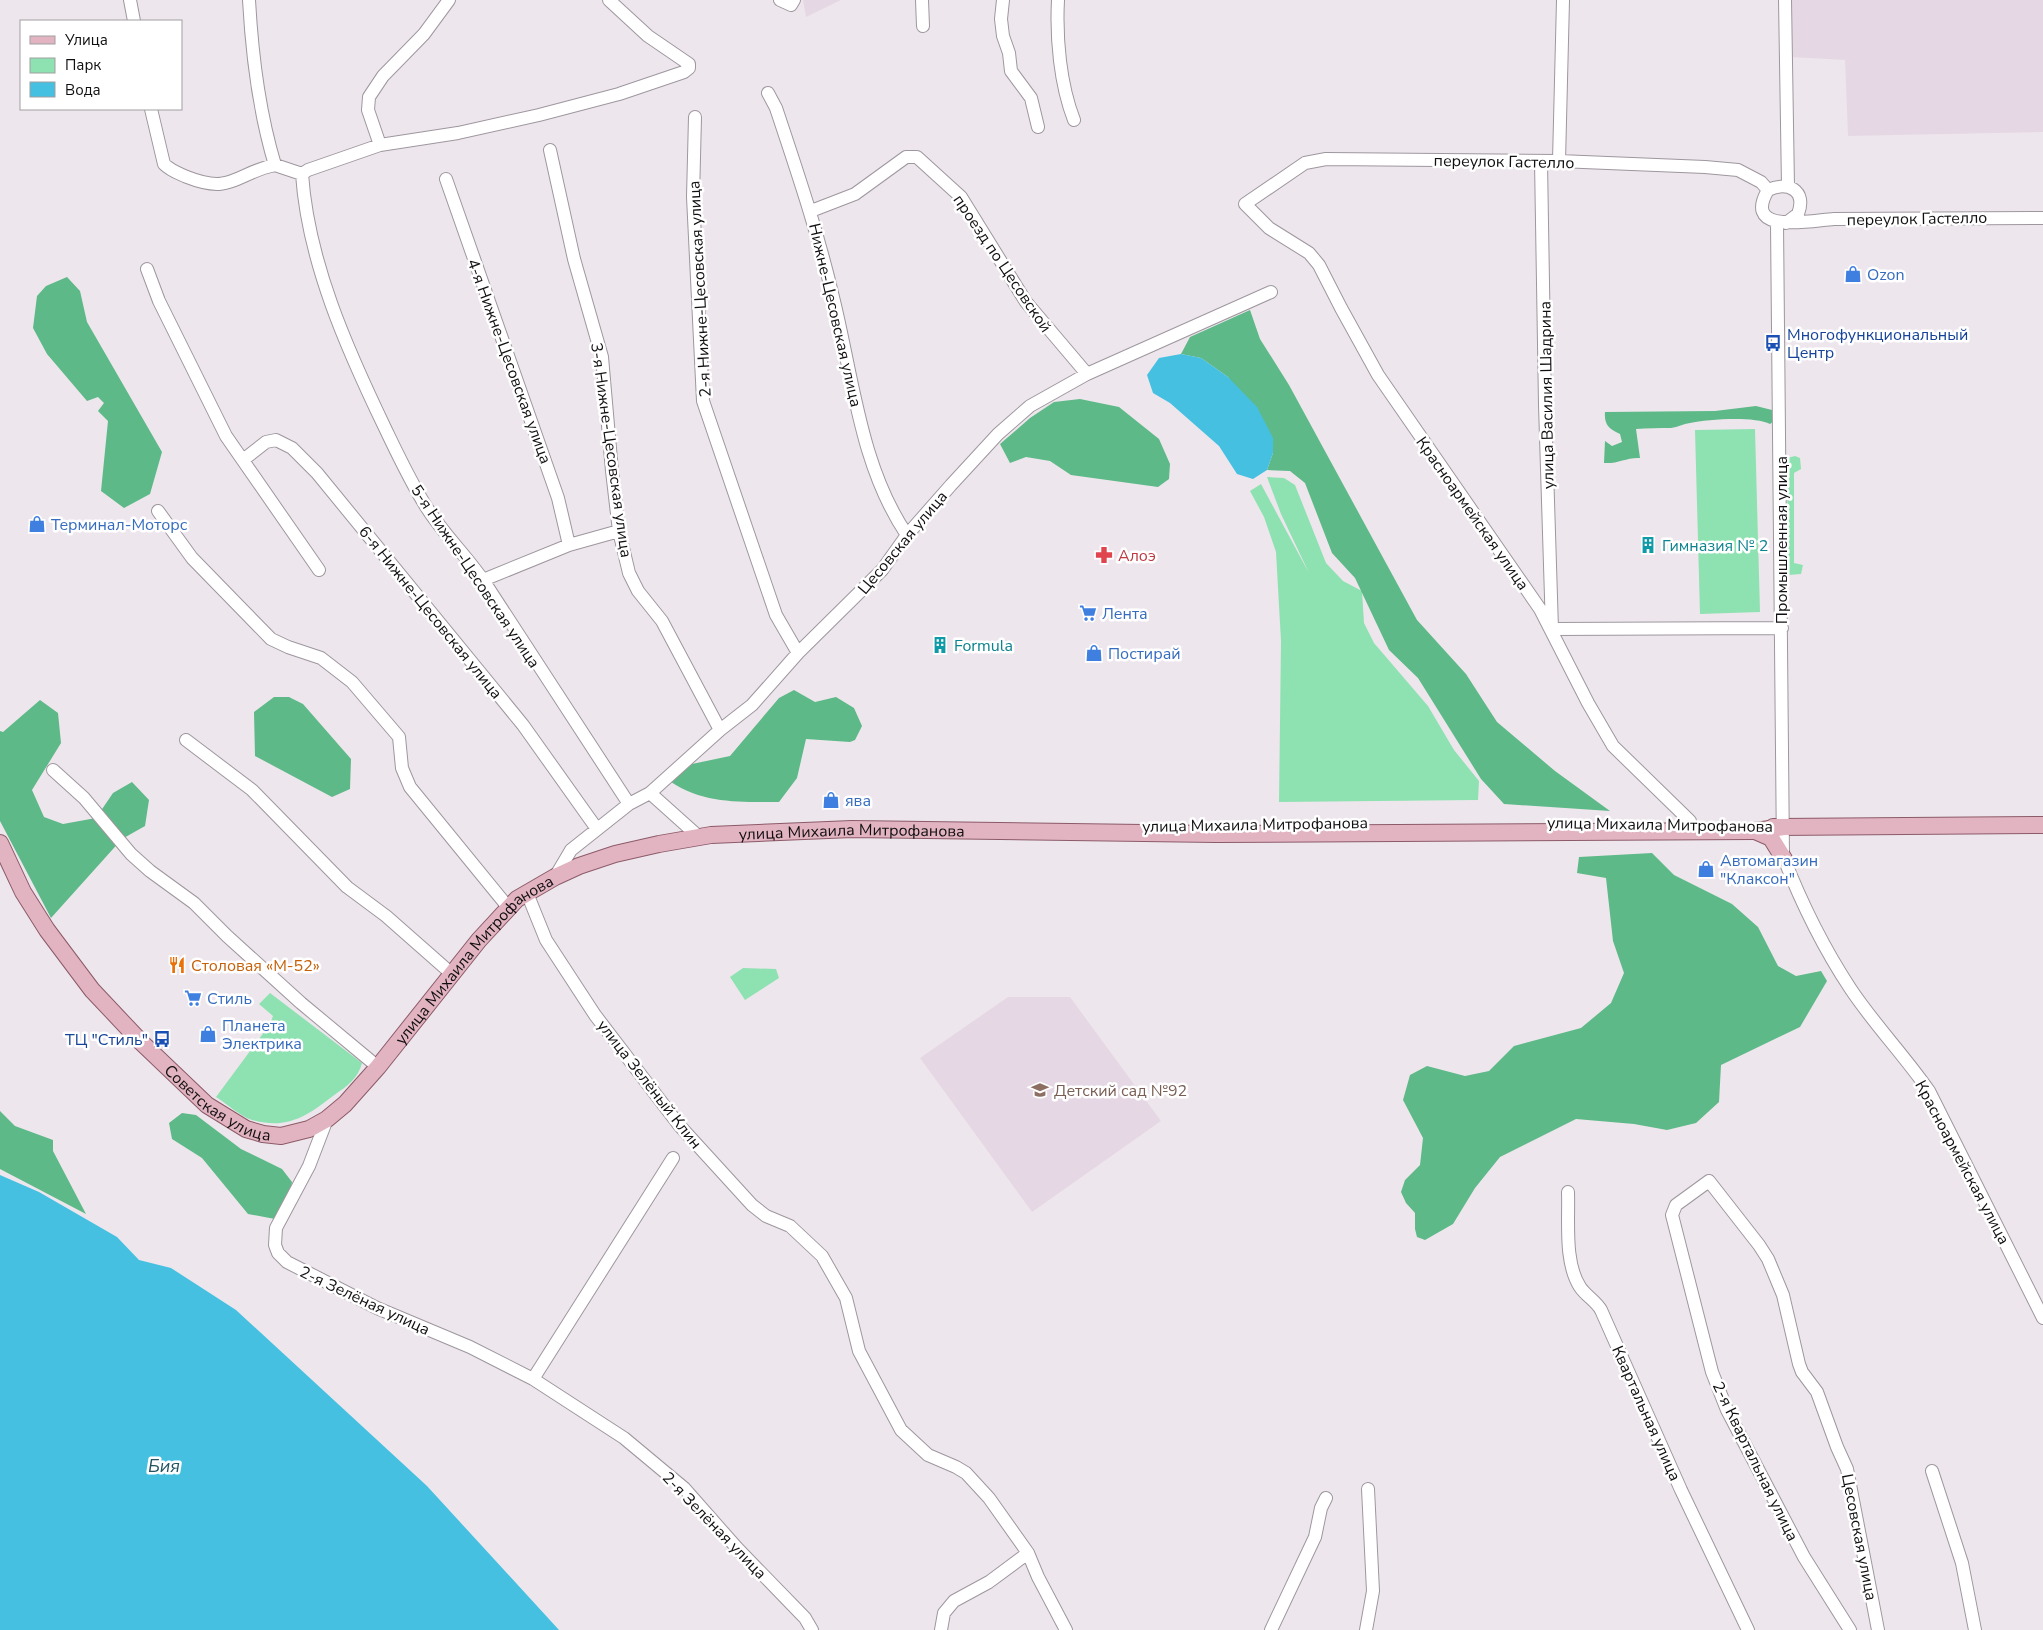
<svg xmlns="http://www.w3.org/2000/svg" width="2043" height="1630" font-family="'Nunito Sans',sans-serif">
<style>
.built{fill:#e5d8e4}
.green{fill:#8ee2b1}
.forest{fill:#5db987}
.water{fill:#45c0e1}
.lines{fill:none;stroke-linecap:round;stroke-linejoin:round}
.minor-casing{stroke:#9e979e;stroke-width:14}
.major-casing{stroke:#8c5a68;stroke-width:18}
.minor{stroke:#fff;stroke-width:12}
.major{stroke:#e2b4c1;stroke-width:16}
.labels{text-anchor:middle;stroke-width:5;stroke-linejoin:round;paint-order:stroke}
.street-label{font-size:16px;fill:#110f11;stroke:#fff}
.shop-label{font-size:16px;fill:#366cbe;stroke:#fff;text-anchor:start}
.transit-label{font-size:16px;fill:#164399;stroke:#fff;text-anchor:start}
.culture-label{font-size:16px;fill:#0d838f;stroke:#fff;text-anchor:start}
.health-label{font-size:16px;fill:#be3a42;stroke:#fff;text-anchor:start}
.food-label{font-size:16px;fill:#c56008;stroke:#fff;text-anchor:start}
.education-label{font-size:16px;fill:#785e54;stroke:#fff;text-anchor:start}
.water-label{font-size:18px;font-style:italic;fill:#215361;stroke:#fff}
</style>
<rect width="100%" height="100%" fill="#eee6ed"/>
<path class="built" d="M 803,0 L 841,0 L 806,17 Z
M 1792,0 L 2043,0 L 2043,132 L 1848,136 L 1845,60 L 1791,57 Z
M 1008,997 L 1070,997 L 1161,1121 L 1032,1212 L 920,1058 Z"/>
<path class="green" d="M 1755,429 L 1760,612 L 1700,614 L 1695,430 Z
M 1795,456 L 1800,458 L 1801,469 L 1794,473 L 1794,563 L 1803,565 L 1801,574 L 1788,575 L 1787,458 Z
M 1267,477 L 1284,478 L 1295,485 L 1326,563 L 1343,581 L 1362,591 L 1364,623 L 1374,643 L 1428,706 L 1454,750 L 1479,781 L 1478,800 L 1279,802 L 1281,641 L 1276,552 L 1264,517 L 1250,491 L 1261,484 L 1309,573 L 1281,514 Z
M 743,968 L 776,969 L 779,978 L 745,1000 L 730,977 Z
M 270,993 L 362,1063 C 358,1079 347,1086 333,1096 C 307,1116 287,1130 252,1120 C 240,1116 227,1104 216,1097 L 270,1024 L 273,1016 L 259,1004 Z"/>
<path class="forest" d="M 67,277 L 80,291 L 87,322 L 162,452 L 150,494 L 124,508 L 101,491 L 108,421 L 98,411 L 104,403 L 98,397 L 87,401 L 47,354 L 33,328 L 37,296 L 46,286 Z
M 1250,310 L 1260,339 L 1289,385 L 1417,620 L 1466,674 L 1497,722 L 1555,771 L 1610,811 L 1504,804 L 1481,779 L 1418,678 L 1389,650 L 1355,578 L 1332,553 L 1305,483 L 1290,471 L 1267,470 L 1273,453 L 1228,377 L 1201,358 L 1181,354 L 1190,337 Z
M 1080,399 L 1119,407 L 1159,439 L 1170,464 L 1169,479 L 1158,487 L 1071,475 L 1050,461 L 1026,457 L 1010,463 L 1000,444 L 1030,418 L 1054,402 Z
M 1756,406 L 1772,410 L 1774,421 L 1770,424 C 1755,416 1708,419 1690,423 C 1683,424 1678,427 1671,428 C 1659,428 1648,428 1636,429 L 1640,458 C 1627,457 1618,464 1604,463 L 1605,441 L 1612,446 L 1622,442 L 1620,434 C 1609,429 1604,425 1605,412 L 1715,411 Z
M 794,690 L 815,702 L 836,697 L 854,708 L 862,726 L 855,740 L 850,742 L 806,739 L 797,778 L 779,802 C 741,802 704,804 671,782 L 692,764 L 730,756 L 779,698 Z
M 274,697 L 289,697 L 303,704 L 351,759 L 350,789 L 332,797 L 255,756 L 254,712 Z
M 40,700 L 58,713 L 61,743 L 32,790 L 44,817 L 63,824 L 96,818 L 113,793 L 132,782 L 149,800 L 145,826 L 122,839 L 51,918 L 0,821 L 0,731 L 3,732 Z
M 1652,853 L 1674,875 L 1732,904 L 1758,927 L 1778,966 L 1796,976 L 1821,971 L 1827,981 L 1800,1027 L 1721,1065 L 1719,1102 L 1696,1123 L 1667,1130 L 1634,1124 L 1576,1119 L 1500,1157 L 1475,1188 L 1453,1224 L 1425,1240 L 1417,1237 L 1415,1229 L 1415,1213 L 1406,1203 L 1401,1192 L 1405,1180 L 1420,1165 L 1423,1138 L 1403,1100 L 1410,1075 L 1427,1066 L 1465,1076 L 1489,1071 L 1514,1046 L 1581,1028 L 1611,1003 L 1624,973 L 1613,941 L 1606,878 L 1577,873 L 1579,857 Z
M 0,1111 L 15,1126 L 53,1140 L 53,1151 L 86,1214 L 0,1169 Z
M 182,1113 L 196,1115 L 241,1149 L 282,1169 L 292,1182 L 288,1204 L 275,1219 L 248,1214 L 202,1158 L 172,1139 L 169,1123 Z"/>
<path class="water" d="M 1181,354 L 1201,358 L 1228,377 L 1257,407 L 1273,438 L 1273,453 L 1267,470 L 1253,479 L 1237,474 L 1219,446 L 1170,403 L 1153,393 L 1147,375 L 1159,358 Z
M 0,1175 L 39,1192 L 117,1237 L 139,1260 L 171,1268 L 236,1310 L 427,1486 L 559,1630 L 0,1630 Z"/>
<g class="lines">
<g class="minor-casing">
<path id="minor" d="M 130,0 L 134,21
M 249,0 C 252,55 259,112 275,165 L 302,174
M 780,0 L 791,5 L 794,0
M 922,0 L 923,26
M 1003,0 L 1001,19 L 1003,36 L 1009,53 L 1011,71 L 1031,98 L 1038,127
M 1058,0 C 1056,38 1060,84 1074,120
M 1785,0 L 1788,186
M 768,93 L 776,108 C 797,171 818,233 833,297 C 853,377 860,466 907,535
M 151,109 L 164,164 C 171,171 178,173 187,177 C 232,195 236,173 275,165
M 695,117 L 693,197 L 703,401 L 776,615 L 798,653
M 380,145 L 368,110 L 369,97 L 383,76 L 424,34 L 449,0
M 550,150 L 574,259 L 602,357 L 612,471 L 619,531 L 629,573 L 638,591 L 662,621 L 720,730
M 1541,161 L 1545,405 L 1552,629 L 1782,628
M 1559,161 L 1563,0
M 302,174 C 308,262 347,349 385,428 C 398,455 411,483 427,508 C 444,535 467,556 485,583 C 533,656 581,731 629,804
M 302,174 L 308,170 L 380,145 L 458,133 L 539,115 L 619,94 L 684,72 L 689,68 L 689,64 L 648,36 L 609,0
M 446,179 L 558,498 L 569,545
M 811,211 L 855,194 L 906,157 L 917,157 L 961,197 L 1026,302 L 1087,374
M 1777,223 L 1783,856 C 1801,902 1823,947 1850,988 C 1873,1023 1904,1055 1929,1091 L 2043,1318
M 1786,223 L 1798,214 C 1807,190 1788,181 1768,190 C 1741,236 1813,220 1834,219 L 2043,218
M 147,269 L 159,301 L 226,436 L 319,570
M 243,460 L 266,442 L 276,440 L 292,448 L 317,473 L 523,725 L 597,829
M 158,511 L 192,558 L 271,639 L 288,647 L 321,658 L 352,682 L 399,737 L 402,768 L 410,787 L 508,907
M 483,580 L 569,545 L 619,531
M 186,740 L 252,790 L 347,887 L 386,916 L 453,975
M 53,770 L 84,798 L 131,854 L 150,871 L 194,903 L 227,936 L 301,1003 L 378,1067
M 650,793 L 698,836
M 1691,831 L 1690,821 L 1613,746 L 1588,703 L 1540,609 L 1378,375 L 1341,308 L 1319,265 L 1309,253 L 1269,228 L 1245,204 L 1305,163 L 1326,159 L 1559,161 L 1705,167 L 1738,170 L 1761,182 L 1768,190
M 555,877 L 571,850 L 629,804 L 650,793 L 720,730 L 752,705 L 798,653 L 882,570 L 907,535 L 951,485 L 998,434 L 1030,406 L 1087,374 L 1271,292
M 527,893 L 546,940 L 595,1015 L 679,1125 L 752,1205 L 766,1216 L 790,1226 L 822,1256 L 846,1298 L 859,1351 L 901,1430 L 928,1455 L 956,1467 L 966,1473 L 989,1498 L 1028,1553 L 1038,1577 L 1066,1630
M 327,1119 L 309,1166 L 276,1228 L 275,1245 L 278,1253 L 287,1262 L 377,1308 L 470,1347 L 533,1379 L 624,1438 L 684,1488 L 737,1548 L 805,1618 L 812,1630
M 1568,1192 C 1569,1222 1564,1262 1580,1287 C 1586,1296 1596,1301 1601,1310 L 1681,1490 L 1748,1630
M 533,1379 L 673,1158
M 1932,1471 L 1962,1563 L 1975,1630
M 941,1630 L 944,1613 L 954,1601 L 989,1582 L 1028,1553
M 1271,1630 L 1315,1537 L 1321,1508 L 1326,1498
M 1366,1630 L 1373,1591 L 1368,1489
M 1850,1630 L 1804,1557 L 1727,1410 L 1712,1372 L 1672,1215 L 1676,1205 L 1709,1181 L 1759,1245 L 1768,1259 L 1783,1295 L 1799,1364 L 1802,1372 L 1817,1392 L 1837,1447 L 1847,1469 L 1878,1630"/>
</g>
<g class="major-casing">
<g id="major">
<path d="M 1773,827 L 2043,825"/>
<path d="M 1755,831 L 1771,838 L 1784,859"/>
<path id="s1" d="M 0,843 L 23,892 L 47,930 L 92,990 L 141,1042 L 207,1105 L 246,1129 L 263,1134 L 281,1136 L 309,1129 L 327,1119 L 345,1104 L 378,1067 L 479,940 L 517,899 L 555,877 L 579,866 L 615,854 L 659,844 L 711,835 L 852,829 L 1216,834 L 1755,831 L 1784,827"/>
</g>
</g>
<use href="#minor" class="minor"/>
<use href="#major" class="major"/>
</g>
<defs>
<g id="shop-bare" transform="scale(1.35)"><path d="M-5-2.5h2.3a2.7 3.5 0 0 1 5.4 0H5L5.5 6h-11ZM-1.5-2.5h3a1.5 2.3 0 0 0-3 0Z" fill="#3f7fe0" stroke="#fff" stroke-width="2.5" paint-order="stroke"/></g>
<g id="bus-bare" transform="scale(1.35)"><path d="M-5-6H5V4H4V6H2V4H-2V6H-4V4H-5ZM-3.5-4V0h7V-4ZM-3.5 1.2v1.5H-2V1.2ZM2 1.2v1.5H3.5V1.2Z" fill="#1a4fb4" stroke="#fff" stroke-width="2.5" paint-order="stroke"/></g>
<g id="building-bare" transform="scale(1.35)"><path d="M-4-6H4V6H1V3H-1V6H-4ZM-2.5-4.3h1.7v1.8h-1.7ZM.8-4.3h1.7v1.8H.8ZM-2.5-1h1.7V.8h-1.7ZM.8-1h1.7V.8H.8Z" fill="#0f9aa8" stroke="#fff" stroke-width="2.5" paint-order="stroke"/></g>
<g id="pharmacy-bare" transform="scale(1.35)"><path d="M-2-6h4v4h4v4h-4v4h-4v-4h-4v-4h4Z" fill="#e0444e" stroke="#fff" stroke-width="2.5" paint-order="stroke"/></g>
<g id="supermarket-bare" transform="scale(1.35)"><path d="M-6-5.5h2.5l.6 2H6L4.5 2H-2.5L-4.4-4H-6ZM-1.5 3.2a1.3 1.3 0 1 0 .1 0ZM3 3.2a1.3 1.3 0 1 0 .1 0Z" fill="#3f7fe0" stroke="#fff" stroke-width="2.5" paint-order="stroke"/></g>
<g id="restaurant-bare" transform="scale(1.35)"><path d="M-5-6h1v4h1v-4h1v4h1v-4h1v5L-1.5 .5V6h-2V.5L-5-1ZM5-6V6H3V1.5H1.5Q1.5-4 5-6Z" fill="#e8710a" stroke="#fff" stroke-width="2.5" paint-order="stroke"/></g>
<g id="school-bare" transform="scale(1.35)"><path d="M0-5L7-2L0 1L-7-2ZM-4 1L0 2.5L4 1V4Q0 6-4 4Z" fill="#8d6e63" stroke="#fff" stroke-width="2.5" paint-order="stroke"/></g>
</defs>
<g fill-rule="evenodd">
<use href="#shop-bare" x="1853" y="274"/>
<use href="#bus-bare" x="1773" y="343"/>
<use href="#shop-bare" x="37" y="524"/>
<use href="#building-bare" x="1648" y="545"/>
<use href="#pharmacy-bare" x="1104" y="555"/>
<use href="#supermarket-bare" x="1088" y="613"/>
<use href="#building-bare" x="940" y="645"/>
<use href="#shop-bare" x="1094" y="653"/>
<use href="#shop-bare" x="831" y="800"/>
<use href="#shop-bare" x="1706" y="869"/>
<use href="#restaurant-bare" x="177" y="965"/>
<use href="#supermarket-bare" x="193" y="998"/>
<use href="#shop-bare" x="208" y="1034"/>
<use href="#bus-bare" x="162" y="1039"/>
<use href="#school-bare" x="1040" y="1090"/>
</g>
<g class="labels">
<g class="street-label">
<text transform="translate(1504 161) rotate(1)" y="6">переулок Гастелло</text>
<text transform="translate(1917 218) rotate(-1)" y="6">переулок Гастелло</text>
<text transform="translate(1003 263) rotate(56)" y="6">проезд по Цесовской</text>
<text transform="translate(699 289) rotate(-93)" y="6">2-я Нижне-Цесовская улица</text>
<text transform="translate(836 315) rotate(77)" y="6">Нижне-Цесовская улица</text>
<text transform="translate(510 361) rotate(70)" y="6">4-я Нижне-Цесовская улица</text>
<text transform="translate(1546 395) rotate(-91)" y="6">улица Василия Шадрина</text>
<text transform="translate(612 450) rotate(82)" y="6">3-я Нижне-Цесовская улица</text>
<text transform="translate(1473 513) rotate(55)" y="6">Красноармейская улица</text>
<text transform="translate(1781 540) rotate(-90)" y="6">Промышленная улица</text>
<text transform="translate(902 542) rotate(-50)" y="6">Цесовская улица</text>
<text transform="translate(476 576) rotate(56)" y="6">5-я Нижне-Цесовская улица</text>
<text transform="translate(431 612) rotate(51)" y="6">6-я Нижне-Цесовская улица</text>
<text transform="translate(1255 824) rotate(-1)" y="6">улица Михаила Митрофанова</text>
<text transform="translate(1660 824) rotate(1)" y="6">улица Михаила Митрофанова</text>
<text dy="6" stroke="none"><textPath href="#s1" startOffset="1106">улица Михаила Митрофанова</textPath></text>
<text dy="6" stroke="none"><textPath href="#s1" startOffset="686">улица Михаила Митрофанова</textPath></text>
<text transform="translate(650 1084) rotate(52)" y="6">улица Зелёный Клин</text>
<text dy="6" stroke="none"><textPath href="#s1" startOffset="345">Советская улица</textPath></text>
<text transform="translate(1963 1162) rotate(62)" y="6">Красноармейская улица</text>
<text transform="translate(365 1300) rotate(25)" y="6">2-я Зелёная улица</text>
<text transform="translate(1647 1413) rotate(66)" y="6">Квартальная улица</text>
<text transform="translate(1756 1461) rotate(64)" y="6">2-я Квартальная улица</text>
<text transform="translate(715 1525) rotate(46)" y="6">2-я Зелёная улица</text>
<text transform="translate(1860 1537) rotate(79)" y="6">Цесовская улица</text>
</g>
<g class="shop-label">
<text x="1867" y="280">Ozon</text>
<text x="51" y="530">Терминал-Моторс</text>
<text x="1102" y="619">Лента</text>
<text x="1108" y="659">Постирай</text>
<text x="845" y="806">ява</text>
<text x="1720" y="866">Автомагазин<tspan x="1720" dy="18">"Клаксон"</tspan></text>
<text x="207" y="1004">Стиль</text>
<text x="222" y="1031">Планета<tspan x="222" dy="18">Электрика</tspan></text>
</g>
<g class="transit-label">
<text x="1787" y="340">Многофункциональный<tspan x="1787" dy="18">Центр</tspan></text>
<text x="148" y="1045" text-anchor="end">ТЦ "Стиль"</text>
</g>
<g class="culture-label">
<text x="1662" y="551">Гимназия № 2</text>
<text x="954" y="651">Formula</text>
</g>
<g class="health-label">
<text x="1118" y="561">Алоэ</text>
</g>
<g class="food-label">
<text x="191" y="971">Столовая «М-52»</text>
</g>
<g class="education-label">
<text x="1054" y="1096">Детский сад №92</text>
</g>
<g class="water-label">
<text x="164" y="1472">Бия</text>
</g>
</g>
<rect x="20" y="20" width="162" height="90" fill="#ffffff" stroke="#a09fa0"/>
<rect x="30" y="36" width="25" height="8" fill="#e2b4c1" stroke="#a09fa0"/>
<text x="65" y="45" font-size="15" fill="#110f11">Улица</text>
<rect x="30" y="58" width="25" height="15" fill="#8ee2b1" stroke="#a09fa0"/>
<text x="65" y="70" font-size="15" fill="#110f11">Парк</text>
<rect x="30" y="82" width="25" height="15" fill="#45c0e1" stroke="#a09fa0"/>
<text x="65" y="95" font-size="15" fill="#110f11">Вода</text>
</svg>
